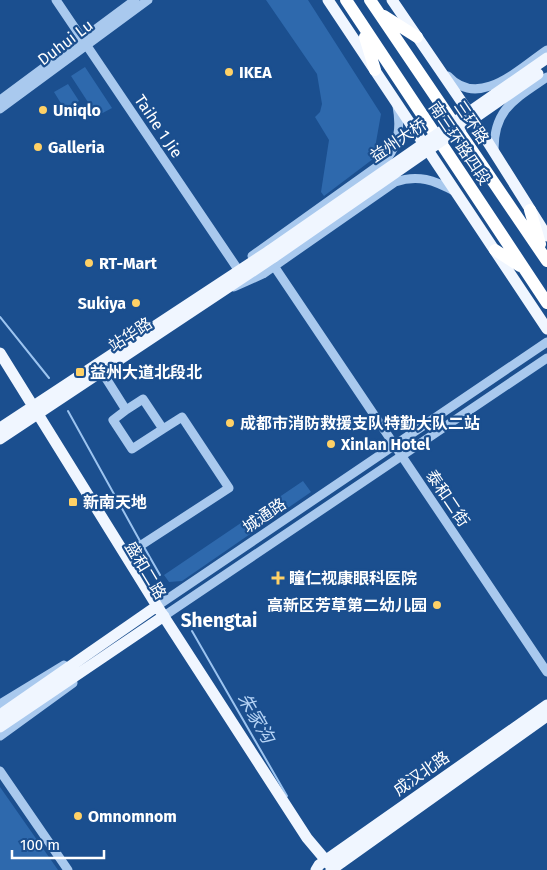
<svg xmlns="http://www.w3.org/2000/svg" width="547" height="870" font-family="'Fira Sans','Noto Sans SC',sans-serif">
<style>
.green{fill:#2e69ad}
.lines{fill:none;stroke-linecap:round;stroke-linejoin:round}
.stream{stroke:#9cc4f0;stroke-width:2}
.minor{stroke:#a9c9ee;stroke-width:9}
.major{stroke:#f0f6ff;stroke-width:11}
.highway{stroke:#fff;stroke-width:12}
.major-bridge{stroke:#f0f6ff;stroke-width:11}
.poi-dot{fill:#ffd166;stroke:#1b4f8f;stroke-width:2}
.labels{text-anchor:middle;stroke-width:4.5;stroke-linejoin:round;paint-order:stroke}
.street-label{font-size:16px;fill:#fff;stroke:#1b4f8f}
.poi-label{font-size:16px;font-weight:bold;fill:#fff;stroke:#1b4f8f;text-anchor:start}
.water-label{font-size:18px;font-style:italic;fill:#b5d3f5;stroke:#1b4f8f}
.quarter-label{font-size:19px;font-weight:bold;fill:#fff;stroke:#1b4f8f}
</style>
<rect width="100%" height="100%" fill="#1b4f8f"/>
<path class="green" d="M 266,0 L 308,0 L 381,114 L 373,159 L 324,196 L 321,192 L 329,140 L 315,117 L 320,112 L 322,104 L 317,74 Z
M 85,67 L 112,108 L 97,116 L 71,76 Z
M 68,84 L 79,101 L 65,110 L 54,92 Z
M 303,481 L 311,492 L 182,581 L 169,582 L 164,575 Z
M 0,787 L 58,870 L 0,870 Z"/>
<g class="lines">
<path class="stream" d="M 0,317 L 49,378
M 68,411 L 140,541
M 144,547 L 160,575
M 192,631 L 287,796"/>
<path class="minor" d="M 56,0 L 237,268
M 448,76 C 479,110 520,68 547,50
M 0,100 L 135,0
M 0,109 L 148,0
M 494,152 C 493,109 515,99 547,77
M 252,256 L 385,161 C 399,145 401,127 397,106
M 274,266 L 547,672
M 234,287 L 263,274 L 395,182 C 418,174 434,180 456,192
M 102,372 L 126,410 L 113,420 L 132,449 L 163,429
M 126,410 L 143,399 L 163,429 L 182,417 L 229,488 L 126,555
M 157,606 L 547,342
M 164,616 L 547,358
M 0,704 L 64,665
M 0,736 L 73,683
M 0,771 L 68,870"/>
<path class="major" d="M 328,0 L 547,329
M 392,0 L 472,117 L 547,236
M 0,353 L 157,606 L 307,838 L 334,870
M 0,428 L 269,251
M 0,439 L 274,257
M 0,715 L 157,606
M 0,727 L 164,616
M 316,870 L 319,865 L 547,705
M 331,870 L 547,716"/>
<path class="highway" d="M 346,0 L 547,303
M 370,0 L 547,261
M 384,16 L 417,37
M 365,37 L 375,70
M 530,210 L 540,244
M 495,250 L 520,266"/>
<path class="major-bridge" d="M 269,251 L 547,58
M 274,257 L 538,74"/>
</g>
<g class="poi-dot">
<circle cx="229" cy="72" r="5"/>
<circle cx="43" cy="110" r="5"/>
<circle cx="38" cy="147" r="5"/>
<circle cx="89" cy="263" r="5"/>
<circle cx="136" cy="303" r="5"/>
<rect x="75" y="367" width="10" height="10" rx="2.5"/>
<circle cx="230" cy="423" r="5"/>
<circle cx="331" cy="444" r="5"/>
<rect x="68" y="497" width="10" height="10" rx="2.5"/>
<path d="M275.5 570.5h5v5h5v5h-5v5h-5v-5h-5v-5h5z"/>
<circle cx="437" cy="605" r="5"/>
<circle cx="78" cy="816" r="5"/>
</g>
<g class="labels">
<g class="street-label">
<text transform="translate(65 42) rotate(-37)" y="6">Duhui Lu</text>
<text transform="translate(472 122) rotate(56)" y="6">三环路</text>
<text transform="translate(159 126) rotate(56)" y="6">Taihe 1 Jie</text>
<text transform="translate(398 140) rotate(-34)" y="6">益州大桥</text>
<text transform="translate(460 143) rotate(56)" y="6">南三环路四段</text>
<text transform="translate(130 334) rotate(-33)" y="6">站华路</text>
<text transform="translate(448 498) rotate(56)" y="6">泰和二街</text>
<text transform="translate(264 515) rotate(-34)" y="6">城通路</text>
<text transform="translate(146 570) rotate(59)" y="6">盛和二路</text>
<text transform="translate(421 773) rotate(-35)" y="6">成汉北路</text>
</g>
<g class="poi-label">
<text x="239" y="78">IKEA</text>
<text x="53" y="116">Uniqlo</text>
<text x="48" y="153">Galleria</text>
<text x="99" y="269">RT-Mart</text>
<text x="126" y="309" text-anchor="end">Sukiya</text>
<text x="90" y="378">益州大道北段北</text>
<text x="240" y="429">成都市消防救援支队特勤大队二站</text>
<text x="341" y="450">Xinlan Hotel</text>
<text x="83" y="508">新南天地</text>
<text x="289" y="584">瞳仁视康眼科医院</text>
<text x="427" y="611" text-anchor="end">高新区芳草第二幼儿园</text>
<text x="88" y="822">Omnomnom</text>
</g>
<g class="water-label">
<text transform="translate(256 718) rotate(60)" y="6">朱家沟</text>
</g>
<g class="quarter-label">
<text x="219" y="627">Shengtai</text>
</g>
</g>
<path d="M12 850v8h92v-8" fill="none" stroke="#ffffff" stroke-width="2.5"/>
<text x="20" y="850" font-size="15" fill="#ffffff" stroke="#1b4f8f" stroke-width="4" paint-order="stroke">100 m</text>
</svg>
